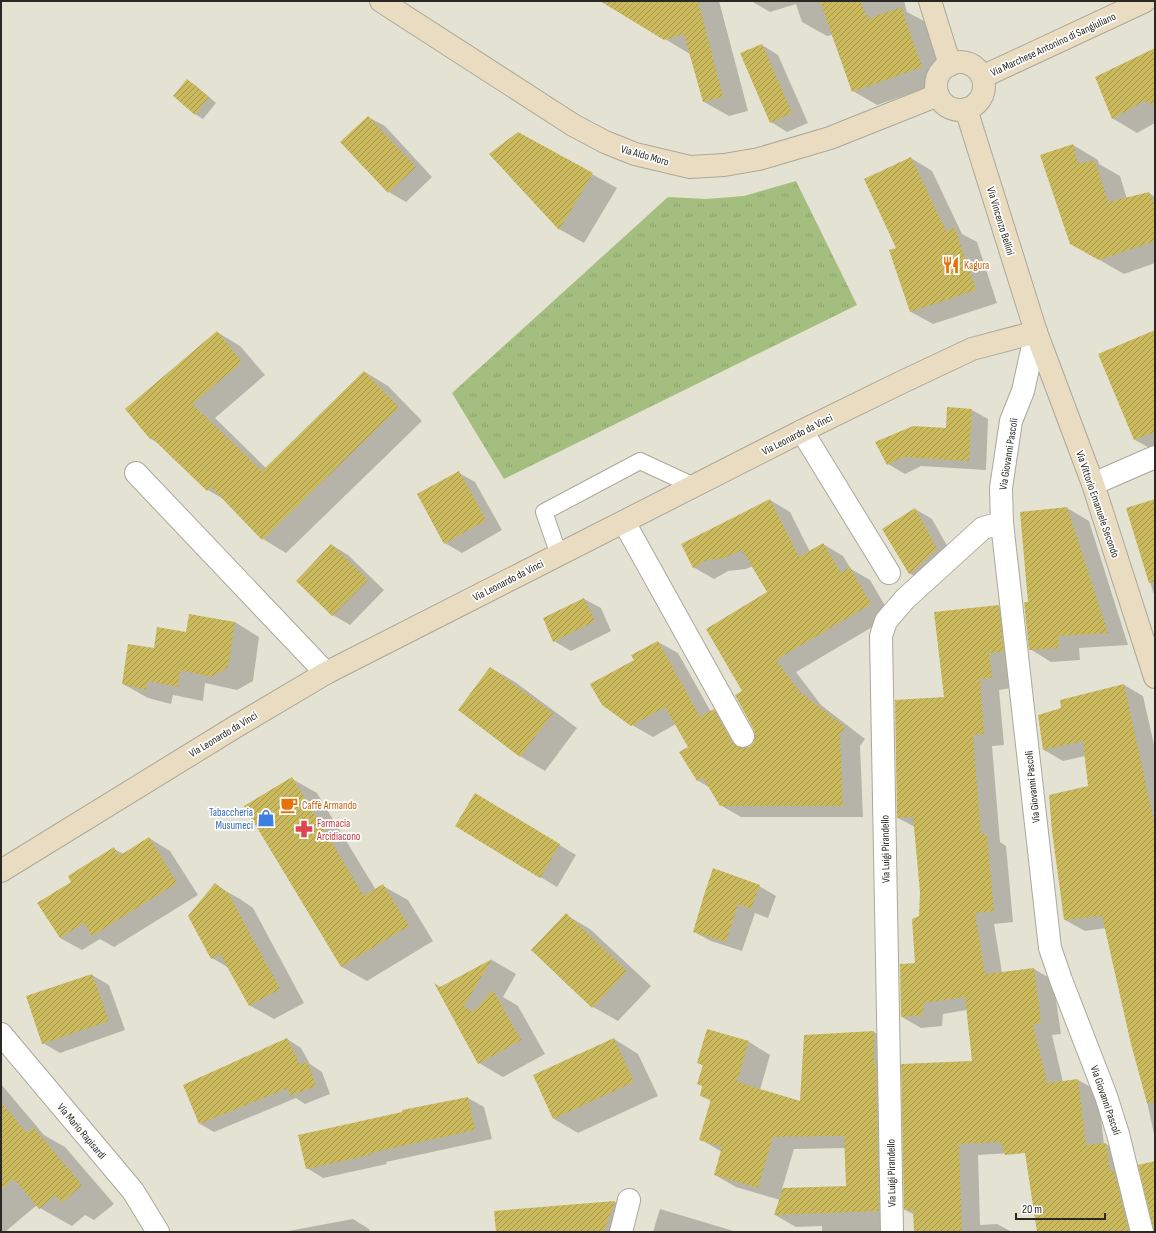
<svg xmlns="http://www.w3.org/2000/svg" width="1156" height="1233" font-family="'Sofia Sans Condensed',sans-serif">
<style>
.grass{fill:url(#grass-tufts)}
.shadow{fill:#0003;fill-rule:evenodd}
.building{fill:url(#building-hatch)}
.lines{fill:none;stroke-linecap:round;stroke-linejoin:round}
.lane-casing{stroke:#aba89a;stroke-width:18}
.street-casing{stroke:#aba89a;stroke-width:24}
.secondary-casing{stroke:#aba89a;stroke-width:24}
.lane{stroke:#fff;stroke-width:16}
.street{stroke:#fff;stroke-width:22}
.secondary{stroke:#e9dcc0;stroke-width:22}
.labels{text-anchor:middle;stroke-width:3.5;stroke-linejoin:round;paint-order:stroke}
.street-label{font-size:11px;fill:#292822;stroke:#fff}
.food-label{font-size:11px;fill:#c56008;stroke:#fff;text-anchor:start}
.shop-label{font-size:11px;fill:#366cbe;stroke:#fff;text-anchor:end}
.health-label{font-size:11px;fill:#be3a42;stroke:#fff;text-anchor:start}
</style>
<defs>
<pattern id="grass-tufts" width="24" height="20" patternUnits="userSpaceOnUse"><rect width="24" height="20" fill="#a4be7f"/><path d="M3 7l-1-3M5 7V3M7 7l1-3M15 17l-1-3M17 17v-4M19 17l1-3" fill="none" stroke="#8da36d"/></pattern>
<pattern id="building-hatch" width="6" height="6" patternUnits="userSpaceOnUse"><rect width="6" height="6" fill="#cbba5d"/><path d="M-1 1l2-2M0 6l6-6M5 7l2-2" fill="none" stroke="#a5974c"/></pattern>
</defs>
<rect width="100%" height="100%" fill="#e4e2d3"/>
<path class="grass" d="M 796,181 L 857,305 L 504,479 L 452,393 L 668,197 L 706,199 L 744,196 Z"/>
<path class="shadow" d="M 602,1 L 719,1 L 748,111 L 729,116 L 704,102 L 690,54 Z
M 751,1 L 904,1 L 907,12 L 926,22 L 946,81 L 877,105 L 853,91 L 832,35 L 827,36 L 802,22 L 796,4 L 770,12 Z
M 762,45 L 778,55 L 808,123 L 787,132 L 771,122 Z
M 1155,51 L 1155,123 L 1137,133 L 1112,118 Z
M 187,80 L 195,85 L 216,103 L 203,119 L 195,114 Z
M 368,117 L 385,126 L 432,177 L 406,202 L 389,192 L 342,142 Z
M 518,133 L 617,188 L 584,243 L 559,229 Z
M 1073,145 L 1098,160 L 1099,164 L 1120,176 L 1127,199 L 1149,193 L 1155,197 L 1155,263 L 1124,274 L 1070,243 Z
M 911,158 L 932,171 L 962,234 L 977,242 L 997,303 L 933,324 L 911,312 L 898,248 Z
M 1155,331 L 1155,451 L 1135,440 L 1099,355 Z
M 217,332 L 240,346 L 265,375 L 215,418 L 266,468 L 365,372 L 388,386 L 422,421 L 286,553 L 263,539 L 225,500 L 208,490 L 158,443 L 151,439 L 126,409 Z
M 972,410 L 988,419 L 986,470 L 921,466 L 905,474 L 888,464 L 947,429 Z
M 459,473 L 475,482 L 502,530 L 462,553 L 445,543 Z
M 770,500 L 790,512 L 810,552 L 823,544 L 843,556 L 851,569 L 870,580 L 891,616 L 796,672 L 821,705 L 865,739 L 860,746 L 863,817 L 741,817 L 720,805 L 710,788 L 697,780 L 689,748 L 676,724 L 653,737 L 632,725 L 635,660 L 658,642 L 678,653 L 711,712 L 714,710 L 734,722 L 749,748 L 754,743 L 756,737 L 743,691 L 769,593 L 753,566 L 746,569 L 728,571 L 714,579 L 693,567 Z
M 1155,503 L 1155,598 L 1127,508 Z
M 1067,508 L 1089,521 L 1128,645 L 1079,648 L 1080,660 L 1051,662 L 1030,649 L 1029,603 Z
M 915,509 L 932,519 L 954,558 L 926,583 L 909,573 Z
M 332,545 L 348,555 L 384,590 L 350,625 L 333,615 L 297,581 Z
M 584,599 L 601,608 L 611,631 L 571,651 L 554,641 Z
M 998,606 L 1018,617 L 1011,688 L 999,690 L 1004,745 L 992,746 L 1000,842 L 1006,846 L 1013,922 L 994,924 L 1002,973 L 1034,969 L 1053,980 L 1061,1034 L 1052,1035 L 1063,1082 L 1078,1080 L 1098,1091 L 1104,1145 L 1106,1144 L 1126,1156 L 1146,1232 L 1039,1232 L 1024,1145 L 1011,1153 L 978,1155 L 980,1225 L 997,1224 L 1012,1232 L 916,1232 L 915,1215 L 905,1210 L 974,1062 L 967,1010 L 943,1014 L 942,1026 L 921,1028 L 902,1017 L 916,964 L 920,917 L 921,891 L 915,827 L 898,818 L 945,698 Z
M 235,622 L 259,637 L 253,681 L 237,690 L 205,683 L 203,701 L 173,695 L 171,704 L 148,698 L 123,684 L 155,649 L 187,633 Z
M 491,668 L 515,682 L 577,728 L 545,771 L 520,756 Z
M 1124,685 L 1143,696 L 1155,749 L 1155,1139 L 1146,1097 L 1106,928 L 1085,931 L 1065,920 L 1089,787 L 1085,756 L 1063,761 L 1044,750 L 1062,709 Z
M 292,779 L 317,793 L 376,890 L 383,886 L 408,900 L 433,941 L 367,981 L 342,967 L 245,807 Z
M 492,804 L 576,855 L 557,887 L 456,826 Z
M 149,838 L 170,851 L 198,895 L 114,947 L 100,939 L 82,950 L 60,938 L 73,882 L 114,849 L 124,854 Z
M 215,885 L 240,899 L 253,908 L 304,1003 L 274,1019 L 249,1005 L 229,968 L 212,958 Z
M 759,886 L 776,896 L 768,918 L 755,913 L 742,951 L 711,941 L 694,932 Z
M 566,915 L 590,929 L 651,986 L 618,1021 L 593,1007 L 532,950 Z
M 492,960 L 516,974 L 503,997 L 518,1006 L 545,1054 L 503,1077 L 479,1063 L 440,988 Z
M 92,975 L 109,985 L 125,1030 L 60,1053 L 43,1043 Z
M 707,1030 L 749,1042 L 770,1055 L 760,1090 L 801,1102 L 805,1036 L 874,1032 L 895,1044 L 883,1232 L 822,1232 L 822,1226 L 796,1227 L 775,1215 L 780,1200 L 736,1187 L 715,1175 L 722,1152 L 700,1139 L 711,1101 L 701,1096 L 703,1087 L 704,1066 L 698,1063 ZM 845,1148 L 847,1187 L 782,1189 L 794,1149 Z
M 287,1039 L 301,1048 L 310,1064 L 322,1072 L 330,1094 L 305,1104 L 296,1098 L 214,1132 L 200,1124 Z
M 614,1039 L 638,1054 L 658,1096 L 578,1133 L 554,1119 Z
M 1,1084 L 44,1135 L 65,1147 L 114,1204 L 94,1220 L 85,1215 L 72,1226 L 40,1208 L 37,1205 L 5,1232 L 1,1231 Z
M 468,1098 L 484,1107 L 492,1139 L 386,1162 L 387,1164 L 323,1178 L 307,1168 Z
M 615,1202 L 631,1211 L 625,1232 L 497,1232 Z
M 660,1209 L 737,1232 L 653,1232 Z
M 353,1219 L 369,1229 L 370,1232 L 283,1232 Z"/>
<path class="building" d="M 600,1 L 698,1 L 723,97 L 703,102 L 684,34 L 664,40 Z
M 820,1 L 860,1 L 868,19 L 901,7 L 922,67 L 852,92 Z
M 762,44 L 792,113 L 770,123 L 740,53 Z
M 1155,48 L 1155,105 L 1144,101 L 1112,119 L 1095,77 Z
M 187,79 L 209,97 L 195,115 L 173,96 Z
M 368,116 L 416,167 L 388,193 L 340,142 Z
M 518,132 L 593,173 L 559,230 L 489,154 Z
M 1073,144 L 1078,163 L 1095,161 L 1108,202 L 1149,192 L 1155,205 L 1155,241 L 1099,260 L 1070,244 L 1040,155 Z
M 911,157 L 946,231 L 955,228 L 976,290 L 910,312 L 889,250 L 896,248 L 864,179 Z
M 1155,330 L 1155,432 L 1134,440 L 1098,354 Z
M 217,331 L 242,362 L 192,404 L 262,471 L 364,371 L 399,407 L 262,540 L 211,487 L 207,491 L 152,438 L 150,439 L 125,409 Z
M 947,407 L 972,409 L 969,461 L 903,457 L 887,465 L 875,442 L 913,426 L 946,428 Z
M 459,471 L 486,520 L 444,544 L 417,494 Z
M 770,499 L 799,557 L 823,543 L 841,573 L 850,567 L 871,604 L 776,660 L 800,692 L 845,727 L 840,734 L 843,806 L 720,806 L 703,778 L 697,781 L 679,752 L 688,747 L 665,707 L 631,726 L 602,705 L 590,684 L 634,660 L 631,655 L 658,641 L 700,717 L 714,709 L 732,742 L 736,746 L 743,748 L 749,747 L 753,743 L 755,737 L 754,730 L 735,695 L 742,691 L 706,629 L 767,592 L 742,550 L 725,558 L 707,560 L 693,568 L 681,544 Z
M 1155,499 L 1155,582 L 1149,583 L 1126,508 Z
M 1067,507 L 1108,633 L 1058,636 L 1059,648 L 1029,650 L 1024,602 L 1028,602 L 1020,512 Z
M 915,508 L 937,549 L 909,574 L 882,529 Z
M 331,544 L 368,580 L 332,616 L 296,581 Z
M 584,598 L 595,621 L 553,642 L 543,618 Z
M 999,605 L 1004,652 L 989,653 L 992,678 L 980,679 L 984,734 L 973,735 L 981,834 L 987,834 L 994,911 L 975,913 L 985,974 L 1034,968 L 1041,1023 L 1033,1024 L 1047,1083 L 1078,1079 L 1086,1145 L 1106,1143 L 1110,1171 L 1114,1170 L 1129,1232 L 1037,1232 L 1025,1153 L 1005,1155 L 1001,1142 L 959,1144 L 962,1232 L 914,1232 L 913,1210 L 904,1210 L 901,1064 L 972,1061 L 965,997 L 924,1003 L 923,1015 L 901,1017 L 900,964 L 915,963 L 912,919 L 919,916 L 920,892 L 913,817 L 897,818 L 895,700 L 944,697 L 934,612 Z
M 189,614 L 235,622 L 228,667 L 212,677 L 180,670 L 178,687 L 148,681 L 146,690 L 122,684 L 128,644 L 154,648 L 157,627 L 186,632 Z
M 490,667 L 553,713 L 520,757 L 458,710 Z
M 1124,684 L 1155,826 L 1155,1102 L 1147,1103 L 1131,1044 L 1102,916 L 1064,920 L 1052,831 L 1049,795 L 1088,786 L 1083,741 L 1043,750 L 1038,715 L 1061,708 L 1060,700 Z
M 292,777 L 364,896 L 383,884 L 409,926 L 341,967 L 244,806 Z
M 475,793 L 560,844 L 540,878 L 455,826 Z
M 149,837 L 177,883 L 92,936 L 84,923 L 60,938 L 37,903 L 71,882 L 68,876 L 114,847 L 119,856 Z
M 713,868 L 760,885 L 751,909 L 738,904 L 726,942 L 693,932 L 705,892 Z
M 215,883 L 228,893 L 280,989 L 249,1006 L 220,954 L 211,959 L 188,916 Z
M 566,913 L 627,971 L 592,1008 L 531,950 Z
M 492,959 L 464,1006 L 473,1012 L 493,990 L 521,1040 L 478,1064 L 434,983 L 440,987 Z
M 92,974 L 109,1021 L 42,1044 L 26,996 Z
M 707,1029 L 749,1041 L 737,1082 L 800,1101 L 804,1035 L 874,1031 L 874,1064 L 876,1064 L 879,1211 L 774,1215 L 783,1188 L 846,1186 L 844,1136 L 773,1137 L 758,1188 L 714,1175 L 722,1147 L 699,1140 L 711,1099 L 700,1096 L 702,1086 L 697,1084 L 703,1065 L 697,1063 Z
M 287,1038 L 300,1065 L 308,1062 L 316,1086 L 290,1096 L 288,1088 L 199,1124 L 183,1085 Z
M 614,1038 L 634,1082 L 553,1119 L 533,1075 Z
M 468,1097 L 475,1130 L 370,1153 L 370,1155 L 306,1169 L 298,1135 L 402,1112 L 402,1110 Z
M 1,1102 L 27,1133 L 33,1127 L 82,1185 L 62,1203 L 55,1195 L 39,1209 L 14,1179 L 1,1190 Z
M 1155,1161 L 1155,1232 L 1154,1232 L 1138,1165 Z
M 615,1201 L 604,1232 L 496,1232 L 494,1211 Z"/>
<g class="lines">
<g class="lane-casing">
<path id="lane" d="M 559,555 L 544,512 L 640,461 L 694,486"/>
</g>
<g class="street-casing">
<path id="street" d="M 1036,332 L 1023,391 L 1011,421 L 1001,488 L 1002,523 L 1050,948 L 1061,980 L 1106,1096 L 1118,1134 L 1142,1232
M 802,431 L 889,573
M 136,473 L 326,673
M 1093,484 L 1155,457
M 624,522 L 743,736
M 1,1034 L 133,1191 L 158,1232
M 621,1232 L 629,1200
M 892,1232 L 881,636 L 886,621 L 905,599 L 983,528 L 1002,523"/>
</g>
<g class="secondary-casing">
<path id="secondary" d="M 381,1 L 573,125 L 605,142 L 635,154 L 690,167 L 724,165 L 759,159 L 830,138 L 938,95
M 930,1 L 950,65
M936 86a24 24 0 1 1 48 0a24 24 0 1 1-48 0Z
M 982,77 L 1145,1
M 966,109 L 1036,332 L 1093,484 L 1155,677
M 1,871 L 235,727 L 326,673 L 802,431 L 900,383 L 972,349 L 1036,332"/>
</g>
<use href="#lane" class="lane"/>
<use href="#street" class="street"/>
<use href="#secondary" class="secondary"/>
</g>
<defs>
<g id="restaurant-bare" transform="scale(1.38)"><path d="M-5-6h1v4h1v-4h1v4h1v-4h1v5L-1.5 .5V6h-2V.5L-5-1ZM5-6V6H3V1.5H1.5Q1.5-4 5-6Z" fill="#e8710a" stroke="#fff" stroke-width="2.5" paint-order="stroke"/></g>
<g id="cafe-bare" transform="scale(1.38)"><path d="M-5.5-4.5H6V0H3Q3 3.5 0 3.5H-2.5Q-5.5 3.5-5.5 0ZM3-3.2v2h1.7v-2ZM-6 4.5H4V6H-6Z" fill="#e8710a" stroke="#fff" stroke-width="2.5" paint-order="stroke"/></g>
<g id="shop-bare" transform="scale(1.38)"><path d="M-5-2.5h2.3a2.7 3.5 0 0 1 5.4 0H5L5.5 6h-11ZM-1.5-2.5h3a1.5 2.3 0 0 0-3 0Z" fill="#3f7fe0" stroke="#fff" stroke-width="2.5" paint-order="stroke"/></g>
<g id="pharmacy-bare" transform="scale(1.38)"><path d="M-2-6h4v4h4v4h-4v4h-4v-4h-4v-4h4Z" fill="#e0444e" stroke="#fff" stroke-width="2.5" paint-order="stroke"/></g>
</defs>
<g fill-rule="evenodd">
<use href="#restaurant-bare" x="951" y="265"/>
<use href="#cafe-bare" x="289" y="805"/>
<use href="#shop-bare" x="266" y="818"/>
<use href="#pharmacy-bare" x="304" y="829"/>
</g>
<g class="labels">
<g class="street-label">
<text transform="translate(1053 44) rotate(-25)" y="4">Via Marchese Antonino di Sangiuliano</text>
<text transform="translate(645 155) rotate(16)" y="4">Via Aldo Moro</text>
<text transform="translate(1001 221) rotate(73)" y="4">Via Vincenzo Bellini</text>
<text transform="translate(797 434) rotate(-27)" y="4">Via Leonardo da Vinci</text>
<text transform="translate(1008 454) rotate(-81)" y="4">Via Giovanni Pascoli</text>
<text transform="translate(1098 504) rotate(71)" y="4">Via Vittorio Emanuele Secondo</text>
<text transform="translate(508 580) rotate(-27)" y="4">Via Leonardo da Vinci</text>
<text transform="translate(223 734) rotate(-31)" y="4">Via Leonardo da Vinci</text>
<text transform="translate(1032 787) rotate(-96)" y="4">Via Giovanni Pascoli</text>
<text transform="translate(885 849) rotate(-91)" y="4">Via Luigi Pirandello</text>
<text transform="translate(1106 1100) rotate(71)" y="4">Via Giovanni Pascoli</text>
<text transform="translate(82 1131) rotate(50)" y="4">Via Mario Rapisardi</text>
<text transform="translate(891 1173) rotate(-91)" y="4">Via Luigi Pirandello</text>
</g>
<g class="food-label">
<text x="964" y="269">Kagura</text>
<text x="302" y="809">Caffè Armando</text>
</g>
<g class="shop-label">
<text x="253" y="816">Tabaccheria<tspan x="253" dy="13">Musumeci</tspan></text>
</g>
<g class="health-label">
<text x="317" y="827">Farmacia<tspan x="317" dy="13">Arcidiacono</tspan></text>
</g>
</g>
<rect width="1156" height="1233" fill="none" stroke="#292822" stroke-width="4"/>
<path d="M1016 1213v6h89v-6" fill="none" stroke="#292822" stroke-width="2"/>
<text x="1022" y="1213" font-size="12" fill="#292822" stroke="#ffffff" stroke-width="3" paint-order="stroke">20 m</text>
</svg>
